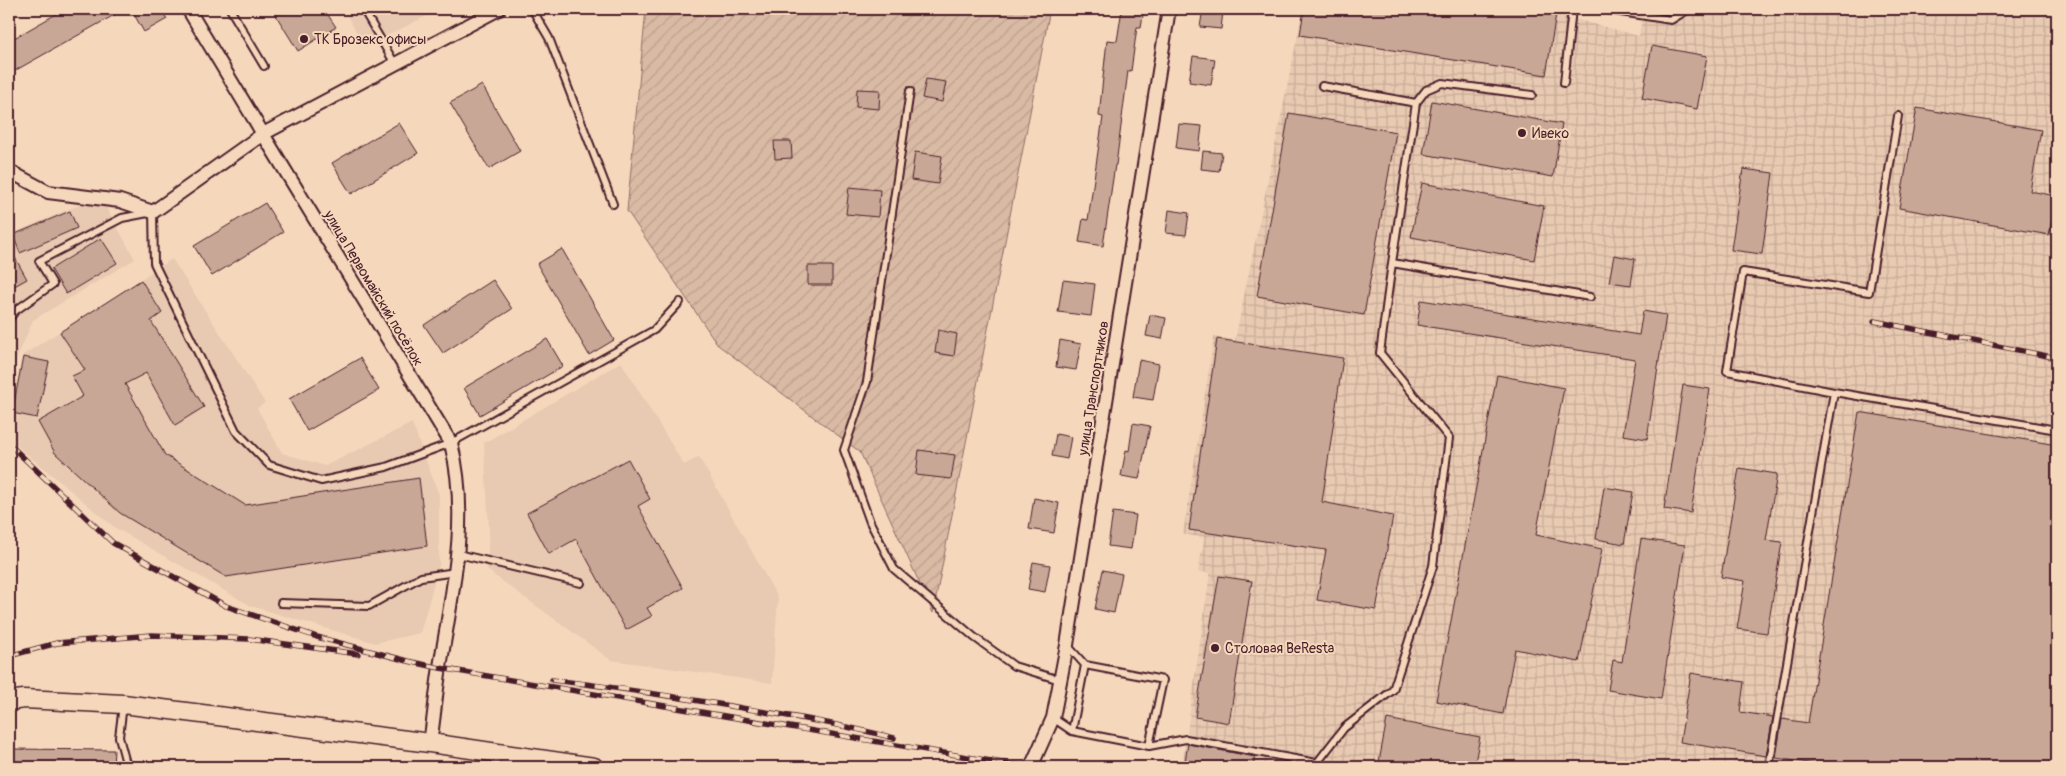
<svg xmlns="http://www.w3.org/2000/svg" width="2066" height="776" font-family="Pangolin,sans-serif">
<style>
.built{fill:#e8c9b1}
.industrial{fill:url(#industrial-grid)}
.garden{fill:url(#garden-furrows);stroke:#926c68}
.building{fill:#c8a796;stroke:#4a1f2b}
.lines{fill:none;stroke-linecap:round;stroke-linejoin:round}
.lane-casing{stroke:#4a1f2b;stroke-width:10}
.street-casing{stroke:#4a1f2b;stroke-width:16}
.secondary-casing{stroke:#4a1f2b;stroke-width:21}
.lane{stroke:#f5d8bc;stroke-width:6}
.street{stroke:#f5d8bc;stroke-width:12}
.secondary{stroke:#f5d8bc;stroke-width:18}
.rail-casing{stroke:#4a1f2b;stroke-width:5.5}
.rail{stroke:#f5d8bc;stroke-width:4;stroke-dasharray:11;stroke-linecap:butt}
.poi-dot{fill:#4a1f2b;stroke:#f5d8bc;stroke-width:2}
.labels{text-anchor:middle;stroke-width:4;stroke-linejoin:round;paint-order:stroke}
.poi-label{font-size:14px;fill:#4a1f2b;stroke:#f5d8bc;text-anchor:start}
.street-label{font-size:14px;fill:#4a1f2b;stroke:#f5d8bc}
</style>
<defs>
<pattern id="industrial-grid" width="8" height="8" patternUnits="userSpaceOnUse" patternTransform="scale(1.25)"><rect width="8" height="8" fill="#e8c9b1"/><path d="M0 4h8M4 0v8" fill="none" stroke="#c8ac98"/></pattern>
<pattern id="garden-furrows" width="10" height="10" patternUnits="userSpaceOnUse" patternTransform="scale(1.25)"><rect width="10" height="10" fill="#d9baa4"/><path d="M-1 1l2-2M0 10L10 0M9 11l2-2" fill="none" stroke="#bc9f8d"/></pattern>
</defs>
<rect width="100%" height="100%" fill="#f5d8bc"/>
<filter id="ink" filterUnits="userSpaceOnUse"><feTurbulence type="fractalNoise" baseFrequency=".02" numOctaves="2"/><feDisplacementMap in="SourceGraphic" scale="10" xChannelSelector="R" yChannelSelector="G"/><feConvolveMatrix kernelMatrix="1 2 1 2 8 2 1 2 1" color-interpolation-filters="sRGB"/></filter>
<g filter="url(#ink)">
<path class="built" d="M 343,9 L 440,9 L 365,47 Z
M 88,201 L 106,207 L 135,259 L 33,320 L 15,363 L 9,387 L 9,246 L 11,244 L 9,235 Z
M 172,259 L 265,403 L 257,408 L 282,453 L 325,466 L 412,423 L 439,495 L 439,565 L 420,633 L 375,643 L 251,606 L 114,527 L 9,439 L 9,425 L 23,355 Z
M 621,362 L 684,465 L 699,457 L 778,598 L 772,683 L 611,660 L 487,570 L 489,529 L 484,443 Z"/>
<path class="industrial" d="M 1303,9 L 1526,9 L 1556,14 L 1639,36 L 1643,9 L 2057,9 L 2057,767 L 1182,767 L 1210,573 L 1198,572 L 1204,538 L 1183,534 L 1214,337 L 1235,340 Z"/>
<path class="garden" d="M 646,9 L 1050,9 L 933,613 L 860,452 L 718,345 L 627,211 Z"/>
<path class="building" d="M 65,9 L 125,9 L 9,74 L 9,41 Z
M 131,9 L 161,9 L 167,19 L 144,32 Z
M 272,9 L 324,9 L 336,27 L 298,51 Z
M 1122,9 L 1144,9 L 1141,27 L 1137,27 L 1131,71 L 1128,71 L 1116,165 L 1115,165 L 1103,246 L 1079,242 L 1083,219 L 1088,220 L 1103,117 L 1099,116 L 1107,40 L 1117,41 Z
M 1203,9 L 1223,11 L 1221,29 L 1200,27 Z
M 1304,9 L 1526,9 L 1556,14 L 1546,75 L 1300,35 Z
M 1652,46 L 1707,56 L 1697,109 L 1642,98 Z
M 1193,56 L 1215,59 L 1211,85 L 1189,82 Z
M 926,79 L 946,82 L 942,102 L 922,98 Z
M 482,85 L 520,151 L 489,169 L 450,103 Z
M 857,89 L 880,90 L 879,109 L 856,107 Z
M 1432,101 L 1562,124 L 1553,177 L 1423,154 Z
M 1917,108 L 2041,130 L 2030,191 L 2056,196 L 2049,235 L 1899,208 Z
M 1289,113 L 1396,132 L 1364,315 L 1257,296 Z
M 399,123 L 418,153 L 351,194 L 332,163 Z
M 1179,124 L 1202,126 L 1199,151 L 1176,148 Z
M 774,141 L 791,141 L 792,158 L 775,159 Z
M 1203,151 L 1222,153 L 1219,171 L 1201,169 Z
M 915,152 L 942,156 L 938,184 L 911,180 Z
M 1743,169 L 1773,173 L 1762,254 L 1731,250 Z
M 1422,183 L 1544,206 L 1534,260 L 1411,237 Z
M 849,187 L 880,190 L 878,217 L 846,214 Z
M 265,203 L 283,232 L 212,276 L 194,246 Z
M 1169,210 L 1189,213 L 1186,235 L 1166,233 Z
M 70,211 L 77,228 L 20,253 L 13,235 Z
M 101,238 L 117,263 L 66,294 L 51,269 Z
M 9,247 L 27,279 L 9,289 Z
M 562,249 L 614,340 L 589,355 L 537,264 Z
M 1614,255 L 1635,259 L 1631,285 L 1609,282 Z
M 808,266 L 832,266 L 832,285 L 808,285 Z
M 141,280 L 162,313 L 151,321 L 204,407 L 175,425 L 146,373 L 125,384 L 165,455 L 245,505 L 419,478 L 427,546 L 226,577 L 120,513 L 55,453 L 38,422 L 83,396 L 72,376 L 85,370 L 60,332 Z
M 493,280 L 512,309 L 443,353 L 424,325 Z
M 1063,280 L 1095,284 L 1091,316 L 1058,312 Z
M 1421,300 L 1639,335 L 1643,311 L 1666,315 L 1647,439 L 1623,435 L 1635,359 L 1417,325 Z
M 1150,315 L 1166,318 L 1162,339 L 1146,336 Z
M 938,330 L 957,334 L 954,356 L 935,353 Z
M 547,339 L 563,366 L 480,415 L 464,388 Z
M 1217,339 L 1343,358 L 1322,502 L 1393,516 L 1376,610 L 1317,600 L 1326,550 L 1189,530 Z
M 1060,340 L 1081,344 L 1076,370 L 1056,367 Z
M 23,357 L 49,362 L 37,418 L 12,413 Z
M 360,358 L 379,390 L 307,431 L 289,399 Z
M 1139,360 L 1159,364 L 1153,400 L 1133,397 Z
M 1497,375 L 1564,388 L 1536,535 L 1602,549 L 1579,662 L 1515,649 L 1503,714 L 1436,701 Z
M 1683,385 L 1710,389 L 1691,513 L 1664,509 Z
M 1859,412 L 2057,445 L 2057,767 L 1834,767 L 1776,758 L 1782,719 L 1808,723 Z
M 1133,423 L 1150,426 L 1139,479 L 1121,476 L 1126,450 L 1129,451 Z
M 1056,434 L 1071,437 L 1067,459 L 1052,456 Z
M 919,450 L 955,455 L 951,479 L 916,475 Z
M 628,459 L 650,499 L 638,506 L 683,588 L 647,608 L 652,616 L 626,630 L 576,539 L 549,554 L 527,513 Z
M 1739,468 L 1777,474 L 1766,540 L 1782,542 L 1767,633 L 1737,629 L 1745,581 L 1721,577 Z
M 1604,487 L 1633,492 L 1624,544 L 1596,539 Z
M 1034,498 L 1059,503 L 1054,533 L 1029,529 Z
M 1113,512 L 1136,515 L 1131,549 L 1108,546 Z
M 1641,539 L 1685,545 L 1661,699 L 1608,690 L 1613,660 L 1622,662 Z
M 1033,562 L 1050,565 L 1045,592 L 1028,589 Z
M 1103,570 L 1122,574 L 1114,613 L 1095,609 Z
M 1219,576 L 1252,581 L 1229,723 L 1195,717 Z
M 1691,673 L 1744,682 L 1740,712 L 1773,717 L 1766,756 L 1680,742 Z
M 1387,719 L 1480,737 L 1474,767 L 1378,767 Z
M 1188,744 L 1255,757 L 1253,767 L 1184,767 Z
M 9,749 L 114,750 L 113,767 L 9,767 Z"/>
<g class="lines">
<g class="lane-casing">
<path id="lane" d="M 230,9 L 264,66
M 363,9 L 395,64
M 532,9 L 549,38 L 613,204
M 1602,9 L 1671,20 L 1689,9
M 1564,83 L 1572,9
M 1322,86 L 1416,103
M 910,91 L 867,382 L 844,450 L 870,522 L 894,569 L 974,637 L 1014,666 L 1060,680
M 1392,263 L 1416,103 L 1426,90 L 1442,83 L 1532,95
M 9,319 L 15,311 L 53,284 L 39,261 L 122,218 L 153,212 L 154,263 L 236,431 L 269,465 L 321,481 L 386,467 L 451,443 L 654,330 L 680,302
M 1834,392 L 1727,371 L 1743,272 L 1869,292 L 1898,116
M 458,554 L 581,583
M 281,603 L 369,606 L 421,577 L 456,572
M 1068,646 L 1085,665 L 1163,680 L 1149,746
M 123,705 L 119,737 L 127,767
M 1053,718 L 1072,731 L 1149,746 L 1186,739 L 1317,763 L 1344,728 L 1393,690 L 1433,566 L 1449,438 L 1380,353 L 1392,263 L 1590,297
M 1072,731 L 1085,665
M 1769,767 L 1834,392 L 2057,430"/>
</g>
<g class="street-casing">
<path id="street" d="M 188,9 L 263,134 L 499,9
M 9,171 L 48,192 L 120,201 L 153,212 L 263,134 L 451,443 C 470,517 452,593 440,667 C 436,692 434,718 430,743
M 1031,767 L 1053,718 L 1067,645 L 1169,9"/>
</g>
<g class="secondary-casing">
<path id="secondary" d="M 9,701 L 24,699 L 123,704 L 430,743 L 594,767"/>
</g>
<use href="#lane" class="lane"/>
<use href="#street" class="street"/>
<use href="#secondary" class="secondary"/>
<g class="rail-casing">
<path id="rail" d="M 1874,321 L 2057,358
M 9,444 L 113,543 L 226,606 L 317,637 L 408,661 L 440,668 L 1027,767
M 9,656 L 57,643 L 152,635 L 249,639 L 358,654
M 552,680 C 608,686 663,695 718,704 C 777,714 836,723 894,738"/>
</g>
<use href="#rail" class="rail"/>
</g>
</g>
<g class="poi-dot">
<circle cx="304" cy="39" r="5"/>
<circle cx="1522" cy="133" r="5"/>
<circle cx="1215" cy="648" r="5"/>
</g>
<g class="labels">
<g class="poi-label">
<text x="314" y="44">ТК Брозекс офисы</text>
<text x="1532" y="138">Ивеко</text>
<text x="1225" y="653">Столовая BeResta</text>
</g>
<g class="street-label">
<text transform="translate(374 288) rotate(59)" y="5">улица Первомайский посёлок</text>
<text transform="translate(1093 388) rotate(-81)" y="5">улица Транспортников</text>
</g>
</g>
<rect width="2066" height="776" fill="none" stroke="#f5d8bc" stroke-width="30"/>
<rect x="15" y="15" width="2036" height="746" fill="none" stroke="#4a1f2b" stroke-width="2" filter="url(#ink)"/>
</svg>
